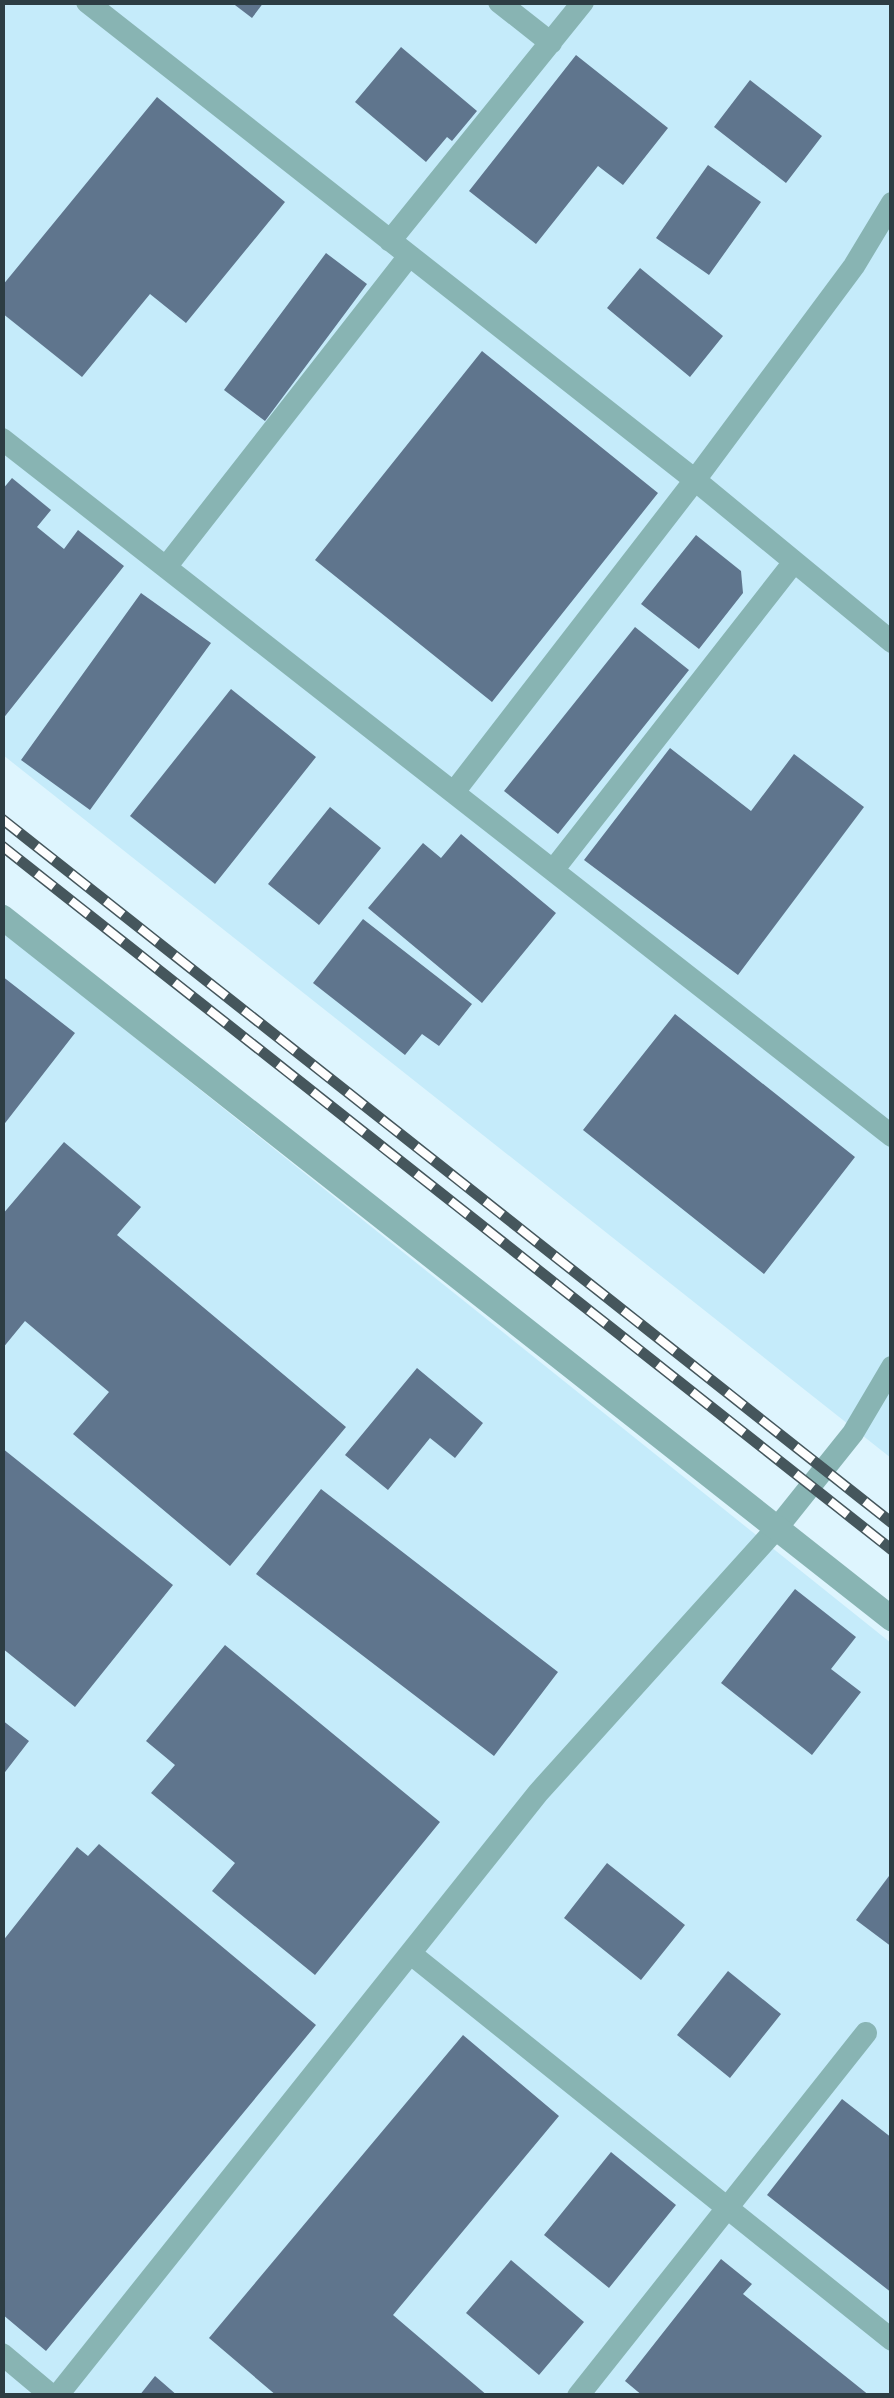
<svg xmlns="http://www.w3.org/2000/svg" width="894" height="2398" font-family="'Varela Round',sans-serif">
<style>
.built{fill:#c5ebfa}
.building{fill:#5f758d}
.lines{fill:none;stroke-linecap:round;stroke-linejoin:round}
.service{stroke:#88b4b3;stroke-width:22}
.minor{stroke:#88b4b3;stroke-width:25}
.rail-casing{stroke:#45565c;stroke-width:11}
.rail{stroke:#fefefe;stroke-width:8;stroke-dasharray:22;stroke-linecap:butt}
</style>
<rect width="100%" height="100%" fill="#def5fe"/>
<path class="built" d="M 2,3 L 891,3 L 891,1458 L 3,755 Z
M 2,931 L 891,1643 L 891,2395 L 3,2395 Z"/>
<path class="building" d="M 231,2 L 264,2 L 252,18 Z
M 401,47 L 477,111 L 452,141 L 447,137 L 426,162 L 355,102 Z
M 576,55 L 668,128 L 623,185 L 598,166 L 536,244 L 469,191 Z
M 750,80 L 822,136 L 786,183 L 714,127 Z
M 157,97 L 285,202 L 186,323 L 150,294 L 82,377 L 2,313 L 2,286 Z
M 708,165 L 761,202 L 709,275 L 656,238 Z
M 326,253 L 367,284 L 265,421 L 224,390 Z
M 640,268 L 723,336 L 690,377 L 607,308 Z
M 482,351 L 658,493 L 492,702 L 315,560 Z
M 12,478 L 51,510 L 37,527 L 64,549 L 78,530 L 124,566 L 2,720 L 2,490 Z
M 696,535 L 741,571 L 743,593 L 699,649 L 641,604 Z
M 141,593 L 211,643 L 90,810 L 21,760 Z
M 635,627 L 689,670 L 558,834 L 504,791 Z
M 231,689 L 316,757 L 215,884 L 130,816 Z
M 670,748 L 751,811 L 794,754 L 864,807 L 738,975 L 584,860 Z
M 330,807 L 381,848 L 319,925 L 268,884 Z
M 461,834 L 556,913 L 482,1003 L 368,908 L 423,843 L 441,858 Z
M 363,919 L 472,1004 L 439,1046 L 422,1034 L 405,1055 L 313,983 Z
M 2,976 L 75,1033 L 2,1127 Z
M 675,1014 L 855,1157 L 764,1274 L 583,1130 Z
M 64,1142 L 141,1207 L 117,1235 L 346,1427 L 230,1566 L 73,1434 L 109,1392 L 25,1321 L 2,1349 L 2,1215 Z
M 417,1368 L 483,1423 L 455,1458 L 430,1438 L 388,1490 L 345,1455 Z
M 2,1448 L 173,1585 L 75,1707 L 2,1648 Z
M 321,1489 L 558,1672 L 494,1756 L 256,1574 Z
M 795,1589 L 856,1637 L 831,1669 L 861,1692 L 812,1755 L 721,1683 Z
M 225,1645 L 440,1822 L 315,1975 L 212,1891 L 235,1863 L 151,1793 L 175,1765 L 146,1741 Z
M 2,1720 L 29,1741 L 2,1776 Z
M 99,1844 L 316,2025 L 46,2351 L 2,2314 L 2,1942 L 77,1847 L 88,1856 Z
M 607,1863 L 685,1925 L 641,1980 L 564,1918 Z
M 892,1872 L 892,1947 L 856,1920 Z
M 728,1971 L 781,2014 L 730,2078 L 677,2035 Z
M 463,2035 L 559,2116 L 393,2315 L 488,2396 L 277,2396 L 209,2338 Z
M 842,2099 L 892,2138 L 892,2293 L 767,2195 Z
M 611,2152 L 676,2205 L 609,2288 L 544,2235 Z
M 721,2259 L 752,2284 L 743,2294 L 870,2396 L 643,2396 L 625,2381 Z
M 511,2260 L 584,2322 L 539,2375 L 466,2313 Z
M 155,2376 L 178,2396 L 139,2396 Z"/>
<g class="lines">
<path class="service" d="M 87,2 L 695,480 L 892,642
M 499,2 L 551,43
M 390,241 L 583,2
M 2,439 L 892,1136
M 166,567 L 409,256
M 454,792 L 695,480 L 854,266 L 892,203
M 554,869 L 794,562
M 411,1954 L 892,2340
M 2,2354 L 52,2396
M 57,2396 L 538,1793 L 777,1528 L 853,1433 L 892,1367
M 578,2396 L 866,2033"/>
<path class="minor" d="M 2,917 L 892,1619"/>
<g class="rail-casing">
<path id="rail" d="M 2,819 L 892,1523
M 2,846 L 892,1550"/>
</g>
<use href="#rail" class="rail"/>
</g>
<rect width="894" height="2398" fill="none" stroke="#2d3d43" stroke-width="10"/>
</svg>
